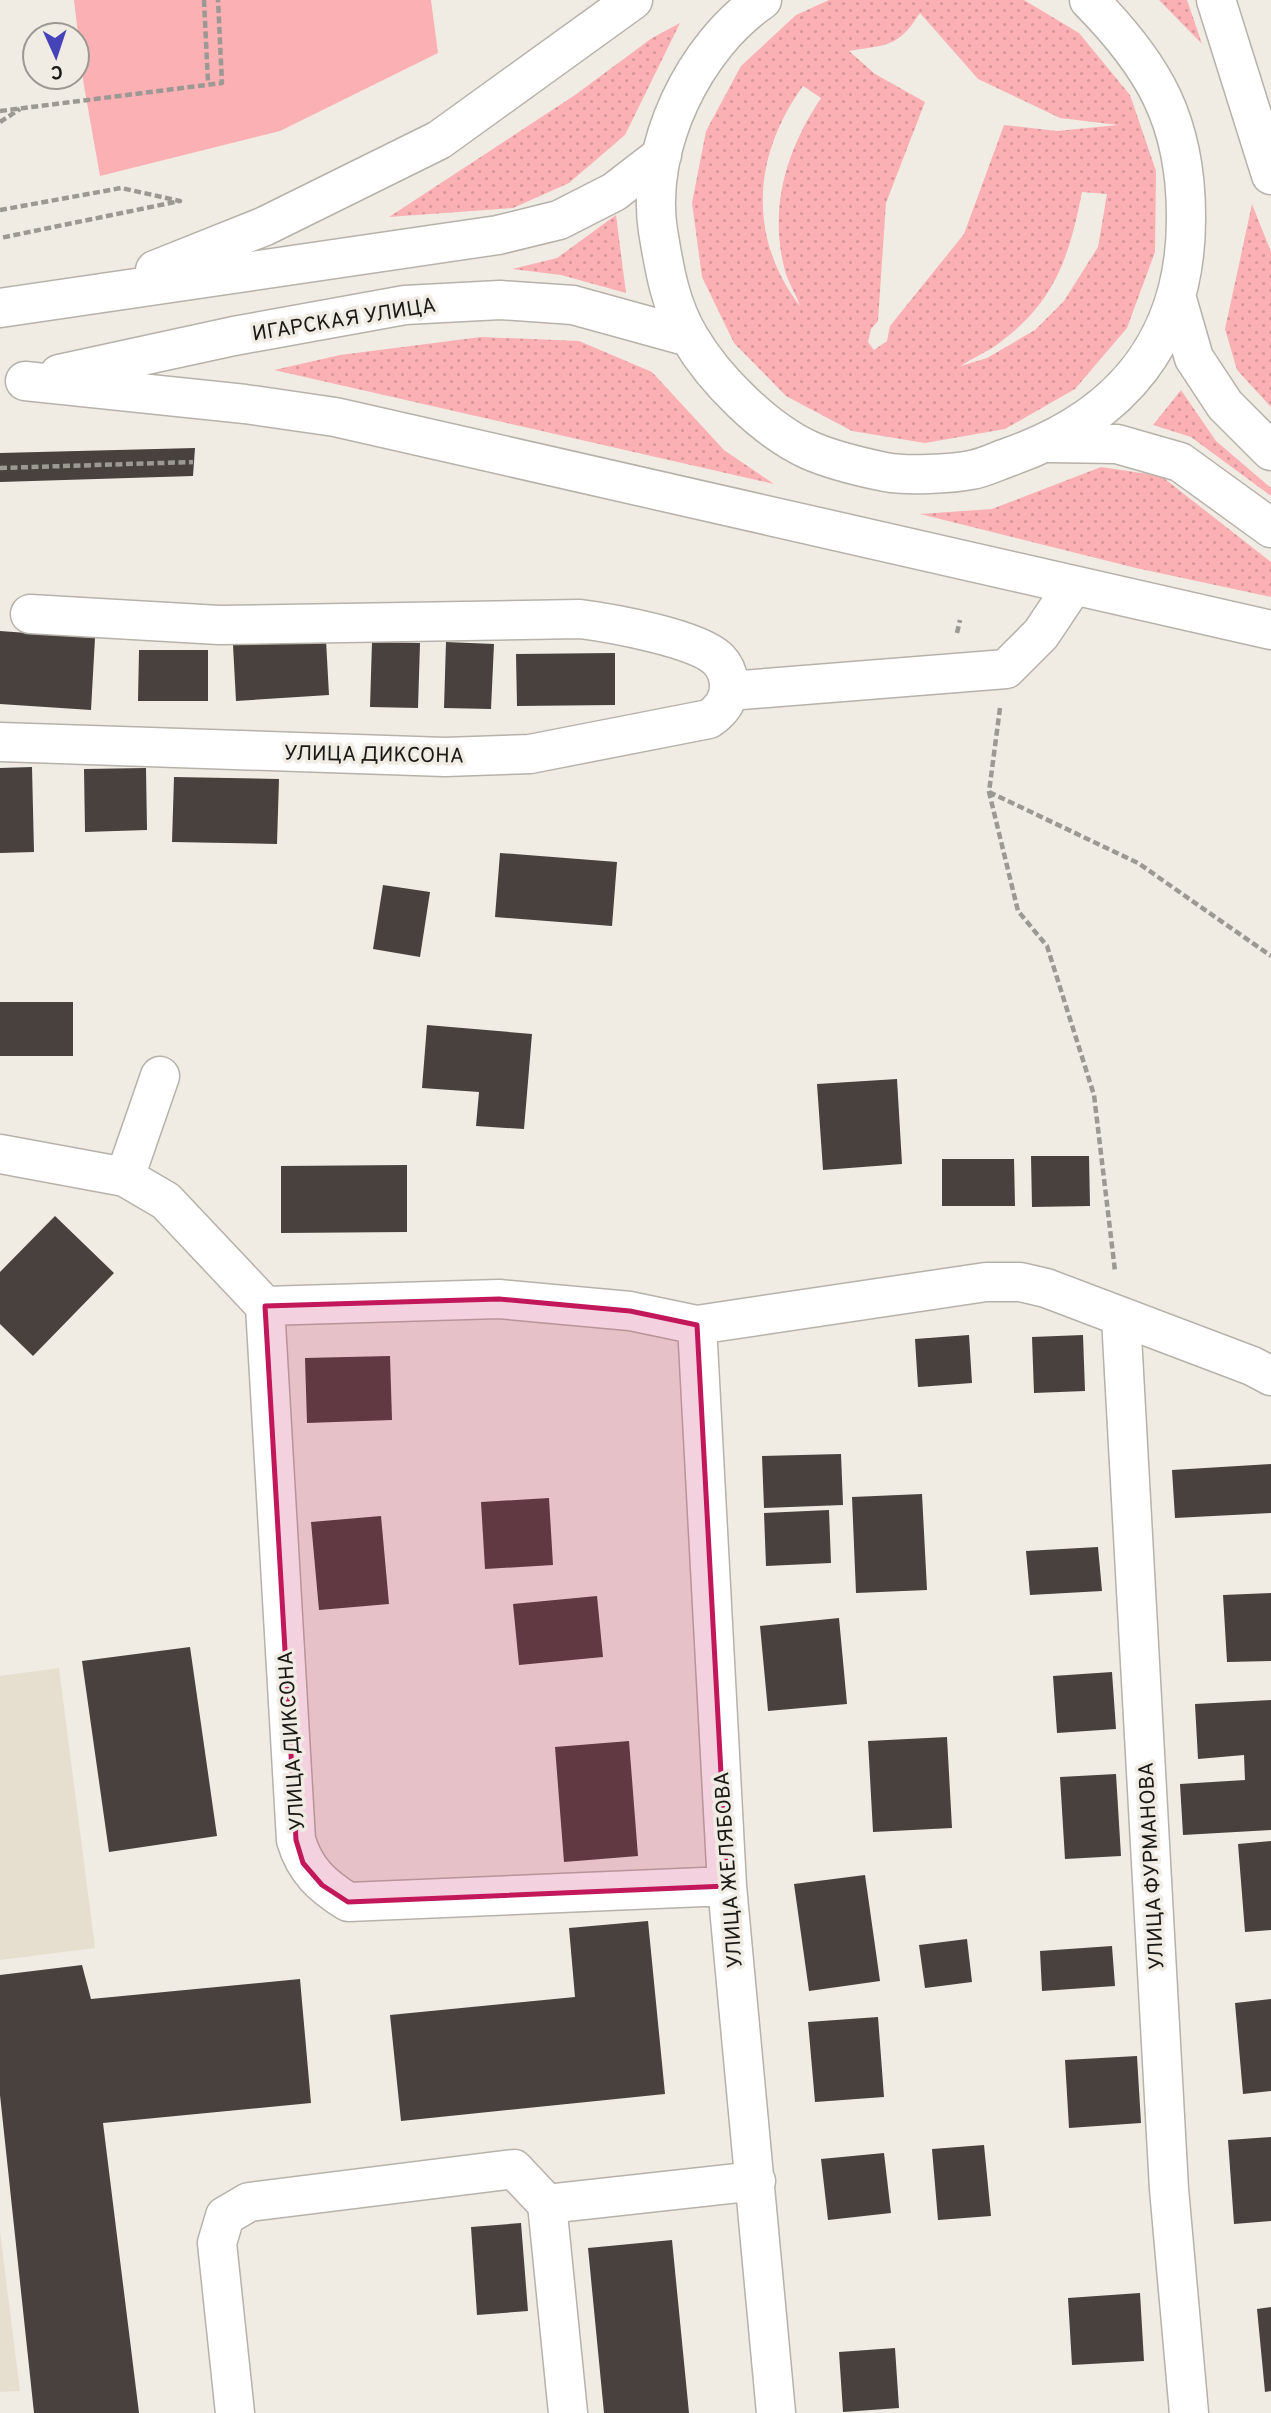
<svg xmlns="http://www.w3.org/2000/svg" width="1271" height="2413" font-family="Overpass,sans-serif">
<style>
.built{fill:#e6decf}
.grass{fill:url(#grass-dots);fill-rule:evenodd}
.green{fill:#fbb0b4}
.building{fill:#48413d}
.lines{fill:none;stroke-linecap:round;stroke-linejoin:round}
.minor-casing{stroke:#b6b2aa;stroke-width:41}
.major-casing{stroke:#b6b2aa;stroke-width:41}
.path{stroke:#9c9993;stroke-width:4.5;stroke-dasharray:7 3.5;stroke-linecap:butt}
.minor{stroke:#fff;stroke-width:38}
.major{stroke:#fff;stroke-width:38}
.marked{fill:#c2185b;fill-opacity:0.2;stroke:#c2185b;stroke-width:5;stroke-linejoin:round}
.labels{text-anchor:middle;stroke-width:7;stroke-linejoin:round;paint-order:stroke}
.street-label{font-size:21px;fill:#1b1916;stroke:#f0ece4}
</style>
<defs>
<pattern id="grass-dots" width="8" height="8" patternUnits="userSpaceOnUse" patternTransform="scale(1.75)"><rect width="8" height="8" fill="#fbb0b4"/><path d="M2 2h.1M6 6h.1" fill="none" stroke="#d7979a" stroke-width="1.8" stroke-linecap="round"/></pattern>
</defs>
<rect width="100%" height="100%" fill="#f0ece4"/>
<path class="built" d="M 59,1668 L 95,1948 L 0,1960 L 0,1676 Z
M 0,2231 L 20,2391 L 0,2392 Z"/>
<path class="grass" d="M 829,0 L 1024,0 L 1079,33 L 1130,95 L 1156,171 L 1155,252 L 1127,328 L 1075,389 L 1005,429 L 925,443 L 852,431 L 786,396 L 734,343 L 702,277 L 692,203 L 706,131 L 741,66 L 796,15 ZM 920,13 L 978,79 L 1060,118 L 1118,125 L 1057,131 L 1004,125 L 964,234 L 890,326 L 887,341 L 874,350 L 868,342 L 871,329 L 878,321 L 886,203 L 925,102 L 875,74 L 849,51 C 889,44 897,48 920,13 ZM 803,86 L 821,98 C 787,149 769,206 784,267 C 787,281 796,294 800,306 C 747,237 753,155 803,86 ZM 1082,192 L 1107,194 L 1098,247 L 1064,301 L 1035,330 L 987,358 L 961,366 C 972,358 987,352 998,344 C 1055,302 1069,258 1082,192 Z
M 1159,0 L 1187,0 L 1202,44 Z
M 680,23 L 625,135 L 569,183 L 513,208 L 389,217 L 575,95 L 652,38 Z
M 1252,204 L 1271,252 L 1271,407 L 1237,370 L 1225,329 Z
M 616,215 L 626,293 L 561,275 L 512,269 L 557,258 Z
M 481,337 L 579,341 L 652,372 L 724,450 L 774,484 L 274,370 L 340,355 Z
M 1181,390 L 1216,441 L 1271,488 L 1271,496 L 1191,437 L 1153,425 Z
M 1101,467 L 1161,476 L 1271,562 L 1271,597 L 1136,568 L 920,514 L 992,509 Z"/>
<path class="green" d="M 74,0 L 431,0 L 438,53 L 280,131 L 100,176 L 84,86 Z"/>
<path class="building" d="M 195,448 L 193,476 L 0,482 L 0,453 Z
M 0,631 L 95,638 L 91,710 L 0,704 Z
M 326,640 L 329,695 L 236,701 L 233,645 Z
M 372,642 L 420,643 L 418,708 L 370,707 Z
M 446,642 L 494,644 L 491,709 L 444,708 Z
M 139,650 L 208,650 L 208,701 L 138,701 Z
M 615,653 L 615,705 L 517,706 L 516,654 Z
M 32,767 L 34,852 L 0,853 L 0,768 Z
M 146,768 L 147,830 L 85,832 L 84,769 Z
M 174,777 L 279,779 L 277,844 L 172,842 Z
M 500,853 L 617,862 L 612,926 L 495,917 Z
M 383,885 L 430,892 L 420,957 L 373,949 Z
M 0,1002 L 73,1002 L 73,1056 L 0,1056 Z
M 427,1025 L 532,1034 L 524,1129 L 476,1126 L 479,1092 L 422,1088 Z
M 897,1079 L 902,1164 L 823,1170 L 817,1084 Z
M 1031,1156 L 1089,1156 L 1090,1206 L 1032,1207 Z
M 942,1159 L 1014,1159 L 1015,1206 L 942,1206 Z
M 407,1165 L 407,1232 L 281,1233 L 281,1166 Z
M 55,1216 L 114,1273 L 33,1356 L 0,1324 L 0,1272 Z
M 969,1335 L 972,1383 L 918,1387 L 915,1339 Z
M 1083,1335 L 1085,1391 L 1034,1393 L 1032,1337 Z
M 390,1356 L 392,1420 L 307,1423 L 305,1358 Z
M 841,1454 L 843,1505 L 764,1508 L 762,1456 Z
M 1271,1464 L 1271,1513 L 1175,1518 L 1172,1470 Z
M 922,1494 L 927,1590 L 856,1593 L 852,1497 Z
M 549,1498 L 553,1565 L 485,1569 L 481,1502 Z
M 829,1510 L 831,1563 L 766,1566 L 764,1513 Z
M 381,1516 L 389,1604 L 319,1610 L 311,1522 Z
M 1098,1547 L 1102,1591 L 1030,1595 L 1026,1551 Z
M 1271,1593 L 1271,1661 L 1227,1662 L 1223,1595 Z
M 597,1596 L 603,1657 L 519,1665 L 513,1604 Z
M 839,1618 L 847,1704 L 768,1711 L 760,1626 Z
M 190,1647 L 217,1836 L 109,1852 L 82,1661 Z
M 1112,1672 L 1116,1729 L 1057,1733 L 1053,1676 Z
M 1271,1700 L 1271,1830 L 1183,1835 L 1180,1784 L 1245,1780 L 1244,1755 L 1198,1759 L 1195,1704 Z
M 947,1737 L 952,1828 L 873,1832 L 868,1741 Z
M 629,1741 L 638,1856 L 564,1862 L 555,1747 Z
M 1116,1774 L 1121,1856 L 1065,1859 L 1060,1777 Z
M 1271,1841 L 1271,1930 L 1245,1932 L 1238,1844 Z
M 865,1875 L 880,1981 L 809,1991 L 794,1884 Z
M 648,1921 L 665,2094 L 401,2121 L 390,2015 L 575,1997 L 569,1928 Z
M 967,1939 L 972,1982 L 925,1988 L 919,1945 Z
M 1112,1946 L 1115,1986 L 1042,1991 L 1040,1951 Z
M 82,1965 L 91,1999 L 300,1979 L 311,2103 L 103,2123 L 139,2413 L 34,2413 L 0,2095 L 0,1975 Z
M 1271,1999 L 1271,2091 L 1243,2094 L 1235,2003 Z
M 878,2017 L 884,2097 L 815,2102 L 808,2022 Z
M 1137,2056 L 1141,2123 L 1069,2128 L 1065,2060 Z
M 1271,2137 L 1271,2221 L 1234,2224 L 1228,2140 Z
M 984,2145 L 991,2216 L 938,2220 L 932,2149 Z
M 884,2153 L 891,2213 L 828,2220 L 821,2159 Z
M 521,2223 L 528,2311 L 477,2315 L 471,2227 Z
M 672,2240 L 689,2413 L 604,2413 L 588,2248 Z
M 1140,2293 L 1144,2361 L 1072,2365 L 1068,2298 Z
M 1271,2307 L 1271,2391 L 1265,2392 L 1257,2309 Z
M 895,2348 L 899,2408 L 843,2412 L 839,2352 Z"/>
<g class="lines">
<g class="minor-casing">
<path id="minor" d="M 729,691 L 1006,669 L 1041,634 L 1073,586
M 0,742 L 445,757 L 530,754 L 709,719 C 722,710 730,699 729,683 C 728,674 725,666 718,659 C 696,638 611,623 580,619 L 219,625 L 30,614
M 0,1154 L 125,1177 L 166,1201 L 265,1306 L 499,1299 L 630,1311 L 697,1325 L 986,1282 L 1020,1282 L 1046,1288 L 1252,1366 L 1271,1376
M 125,1177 L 160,1076
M 265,1306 L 296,1840 C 305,1870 321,1885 348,1902 L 727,1886
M 1121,1318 L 1169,2189 L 1189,2413
M 697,1325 L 727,1886 L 776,2413
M 547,2204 L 756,2181
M 235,2413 L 217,2243 L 225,2216 L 249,2202 L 514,2169 L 547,2204 L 568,2413"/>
</g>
<g class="major-casing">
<path id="major" d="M 762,0 C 694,47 645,147 658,231 C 664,267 670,306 690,338 C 714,379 765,430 809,450 C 831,460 861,467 885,472 C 905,476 952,474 971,470 C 984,468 997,461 1009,457 C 1123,417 1187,339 1186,216 C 1186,121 1154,66 1089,0
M 1216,0 L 1271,175
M 155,270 L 265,226 L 439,140 L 633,0
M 1177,299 L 1194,358 L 1225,405 L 1271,451
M 0,308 L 498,235 L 559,220 L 614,192 L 662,155
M 59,374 L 234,336 L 405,305 L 500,300 L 573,305 L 689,337
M 25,381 L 245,404 L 335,417 L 1271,630
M 1049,443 L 1117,444 L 1180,462 L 1271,528"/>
</g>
<path class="path" d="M 204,0 L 208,83
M 0,111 L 222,83 L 218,0
M 0,122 L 20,109
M 0,210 L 121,188 L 180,201 L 0,238
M 0,468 L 193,462
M 957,633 L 960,620
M 1000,708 L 989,792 L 1018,911 L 1047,946 L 1094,1095 L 1115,1271
M 989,792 L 1138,863 L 1271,956"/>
<use href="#minor" class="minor"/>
<use href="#major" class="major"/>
</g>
<path class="marked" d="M 499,1299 L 630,1311 L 697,1325 L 727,1886 L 348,1902 L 322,1885 L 303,1863 L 296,1840 L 265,1306 Z"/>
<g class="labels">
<g class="street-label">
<text transform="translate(344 319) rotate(-9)" y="7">ИГАРСКАЯ УЛИЦА</text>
<text transform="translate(374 754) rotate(1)" y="7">УЛИЦА ДИКСОНА</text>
<text transform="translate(291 1741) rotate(-94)" y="7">УЛИЦА ДИКСОНА</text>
<text transform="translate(1151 1866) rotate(-93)" y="7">УЛИЦА ФУРМАНОВА</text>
<text transform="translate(728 1870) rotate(-94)" y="7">УЛИЦА ЖЕЛЯБОВА</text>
</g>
</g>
<g transform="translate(56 56) rotate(177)"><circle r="33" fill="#f0ece4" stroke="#9b9892" stroke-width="2"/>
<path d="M0-5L12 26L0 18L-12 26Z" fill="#4642b8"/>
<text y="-10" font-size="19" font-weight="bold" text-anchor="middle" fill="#1b1916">С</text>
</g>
</svg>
